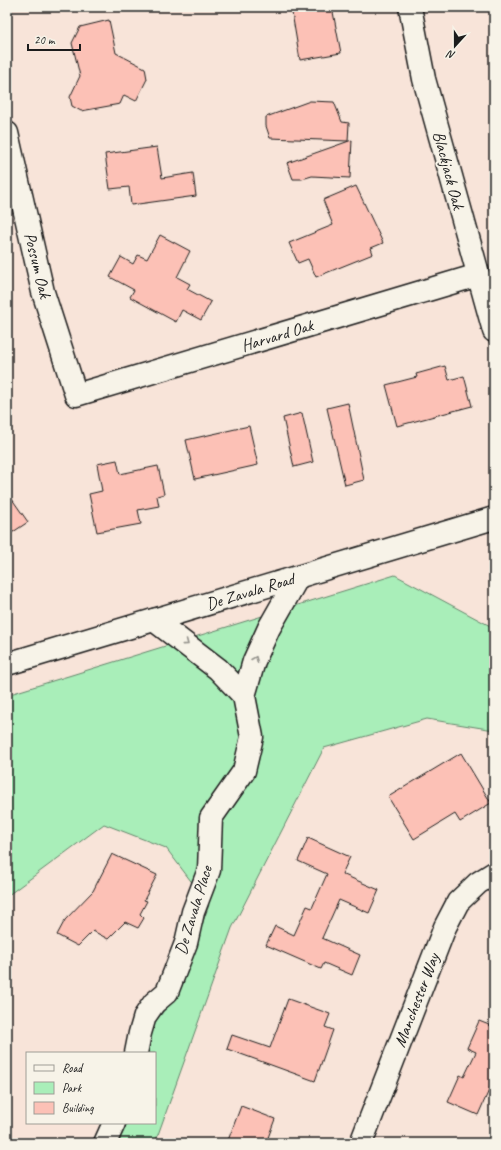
<svg xmlns="http://www.w3.org/2000/svg" width="501" height="1150" font-family="Caveat,sans-serif">
<style>
.green{fill:#a9eeb9;stroke:#62856a}
.building{fill:#fcc1b6;stroke:#1c1c1c}
.lines{fill:none;stroke-linecap:round;stroke-linejoin:round}
.minor-casing{stroke:#1c1c1c;stroke-width:25}
.major-casing{stroke:#1c1c1c;stroke-width:25}
.minor{stroke:#f7f3e8;stroke-width:22}
.major{stroke:#f7f3e8;stroke-width:22}
.oneway{stroke:#94928c}
.labels{text-anchor:middle;stroke-width:4;stroke-linejoin:round;paint-order:stroke}
.street-label{font-size:17px;fill:#1c1c1c;stroke:#f7f3e8}
</style>
<rect width="100%" height="100%" fill="#f8e4d9"/>
<filter id="ink" filterUnits="userSpaceOnUse"><feTurbulence type="fractalNoise" baseFrequency=".025" numOctaves="2"/><feDisplacementMap in="SourceGraphic" scale="8" xChannelSelector="R" yChannelSelector="G"/><feConvolveMatrix kernelMatrix="1 2 1 2 8 2 1 2 1" color-interpolation-filters="sRGB"/></filter>
<g filter="url(#ink)">
<path class="green" d="M 395,575 L 494,628 L 494,730 L 427,719 L 324,748 L 232,928 L 155,1143 L 118,1143 L 127,1123 L 155,1123 L 155,1053 L 148,1053 L 152,1026 L 170,1003 L 188,963 L 209,905 L 166,848 L 104,824 L 7,896 L 7,695 Z"/>
<path class="building" d="M 291,7 L 332,7 L 341,53 L 300,60 Z
M 109,20 L 116,53 L 145,68 L 147,79 L 136,101 L 124,95 L 120,104 L 81,111 L 72,106 L 70,97 L 80,76 L 72,43 L 80,27 Z
M 310,101 L 334,102 L 342,122 L 349,123 L 348,141 L 270,138 L 266,126 L 266,117 Z
M 352,140 L 350,178 L 312,176 L 302,179 L 293,179 L 287,163 Z
M 157,147 L 162,178 L 193,173 L 196,196 L 131,205 L 129,187 L 110,189 L 105,154 Z
M 356,186 L 383,243 L 371,248 L 373,254 L 316,277 L 308,259 L 298,263 L 289,243 L 333,225 L 323,200 Z
M 160,235 L 190,251 L 177,277 L 190,284 L 187,289 L 211,302 L 201,320 L 182,310 L 176,322 L 130,297 L 134,290 L 110,277 L 121,257 L 133,264 L 138,255 L 147,259 Z
M 445,366 L 449,380 L 464,376 L 472,406 L 397,426 L 386,385 L 417,377 L 416,374 Z
M 348,403 L 364,480 L 345,485 L 327,408 Z
M 302,413 L 313,462 L 294,467 L 283,418 Z
M 249,426 L 258,465 L 195,479 L 186,440 Z
M 117,460 L 120,474 L 158,466 L 164,494 L 157,496 L 159,506 L 138,510 L 141,524 L 97,532 L 89,494 L 102,491 L 97,464 Z
M 7,492 L 28,522 L 7,536 Z
M 461,753 L 491,803 L 460,822 L 455,814 L 414,839 L 388,797 Z
M 308,838 L 350,857 L 342,874 L 379,890 L 369,913 L 339,900 L 322,938 L 360,955 L 352,975 L 324,963 L 321,969 L 266,945 L 275,926 L 294,935 L 307,906 L 312,908 L 327,874 L 298,861 Z
M 112,854 L 157,875 L 144,900 L 147,901 L 140,914 L 144,918 L 138,928 L 125,922 L 108,939 L 93,931 L 78,946 L 57,935 L 65,920 L 93,891 Z
M 288,999 L 330,1014 L 325,1027 L 333,1030 L 315,1081 L 227,1049 L 232,1035 L 270,1048 Z
M 479,1021 L 494,1027 L 494,1079 L 478,1115 L 448,1102 L 460,1075 L 464,1077 L 476,1052 L 467,1048 Z
M 241,1106 L 275,1119 L 266,1143 L 227,1143 Z"/>
<g class="lines">
<g class="minor-casing">
<path id="minor" d="M 410,7 L 424,79 L 494,331
M 7,133 L 43,292 L 76,395 L 478,275
M 154,620 L 218,669 L 244,696
M 136,1053 L 140,1033 L 145,1016 L 154,1003 L 167,992 L 186,943 L 193,912 L 209,870 L 211,818 L 244,771 L 252,737 L 244,696 L 254,661 L 269,628 L 298,577
M 105,1143 L 114,1123
M 361,1143 L 445,927 L 458,902 L 478,883 L 494,873"/>
</g>
<g class="major-casing">
<path id="major" d="M 7,664 L 494,518"/>
</g>
<use href="#minor" class="minor"/>
<use href="#major" class="major"/>
</g>
<defs><path id="oneway-chevron" d="M-2-3.5L2.5 0L-2 3.5" fill="none" stroke-width="1.6" stroke-linecap="round" stroke-linejoin="round"/></defs>
<g class="oneway">
<use href="#oneway-chevron" transform="translate(186 643) rotate(37)"/>
<use href="#oneway-chevron" transform="translate(255 659) rotate(-68)"/>
</g>
</g>
<g class="labels">
<g class="street-label">
<text transform="translate(449 170) rotate(75)" y="6">Blackjack Oak</text>
<text transform="translate(38 265) rotate(76)" y="6">Possum Oak</text>
<text transform="translate(277 335) rotate(-17)" y="6">Harvard Oak</text>
<text transform="translate(250 591) rotate(-17)" y="6">De Zavala Road</text>
<text transform="translate(193 910) rotate(-73)" y="6">De Zavala Place</text>
<text transform="translate(416 1000) rotate(-69)" y="6">Manchester Way</text>
</g>
</g>
<rect width="501" height="1150" fill="none" stroke="#f7f3e8" stroke-width="24"/>
<rect x="12" y="12" width="477" height="1126" fill="none" stroke="#1c1c1c" stroke-width="1.5" filter="url(#ink)"/>
<rect x="26" y="1052" width="130" height="72" fill="#f7f3e8" stroke="#9f9d96"/>
<rect x="34" y="1065" width="20" height="6" fill="#f7f3e8" stroke="#9f9d96"/>
<text x="62" y="1072" font-size="12" fill="#1c1c1c">Road</text>
<rect x="34" y="1082" width="20" height="12" fill="#a9eeb9" stroke="#9f9d96"/>
<text x="62" y="1092" font-size="12" fill="#1c1c1c">Park</text>
<rect x="34" y="1102" width="20" height="12" fill="#fcc1b6" stroke="#9f9d96"/>
<text x="62" y="1112" font-size="12" fill="#1c1c1c">Building</text>
<g transform="translate(455 46) rotate(201)" stroke="#f7f3e8" stroke-width="3" paint-order="stroke">
<path d="M0-3L7 15L0 10L-7 15Z" fill="#1c1c1c"/>
<text y="-6" font-size="11" font-weight="bold" text-anchor="middle" fill="#1c1c1c">N</text>
</g>
<path d="M28 44v6h52v-6" fill="none" stroke="#1c1c1c" stroke-width="2"/>
<text x="34" y="44" font-size="12" fill="#1c1c1c" stroke="#f7f3e8" stroke-width="3" paint-order="stroke">20 m</text>
</svg>
